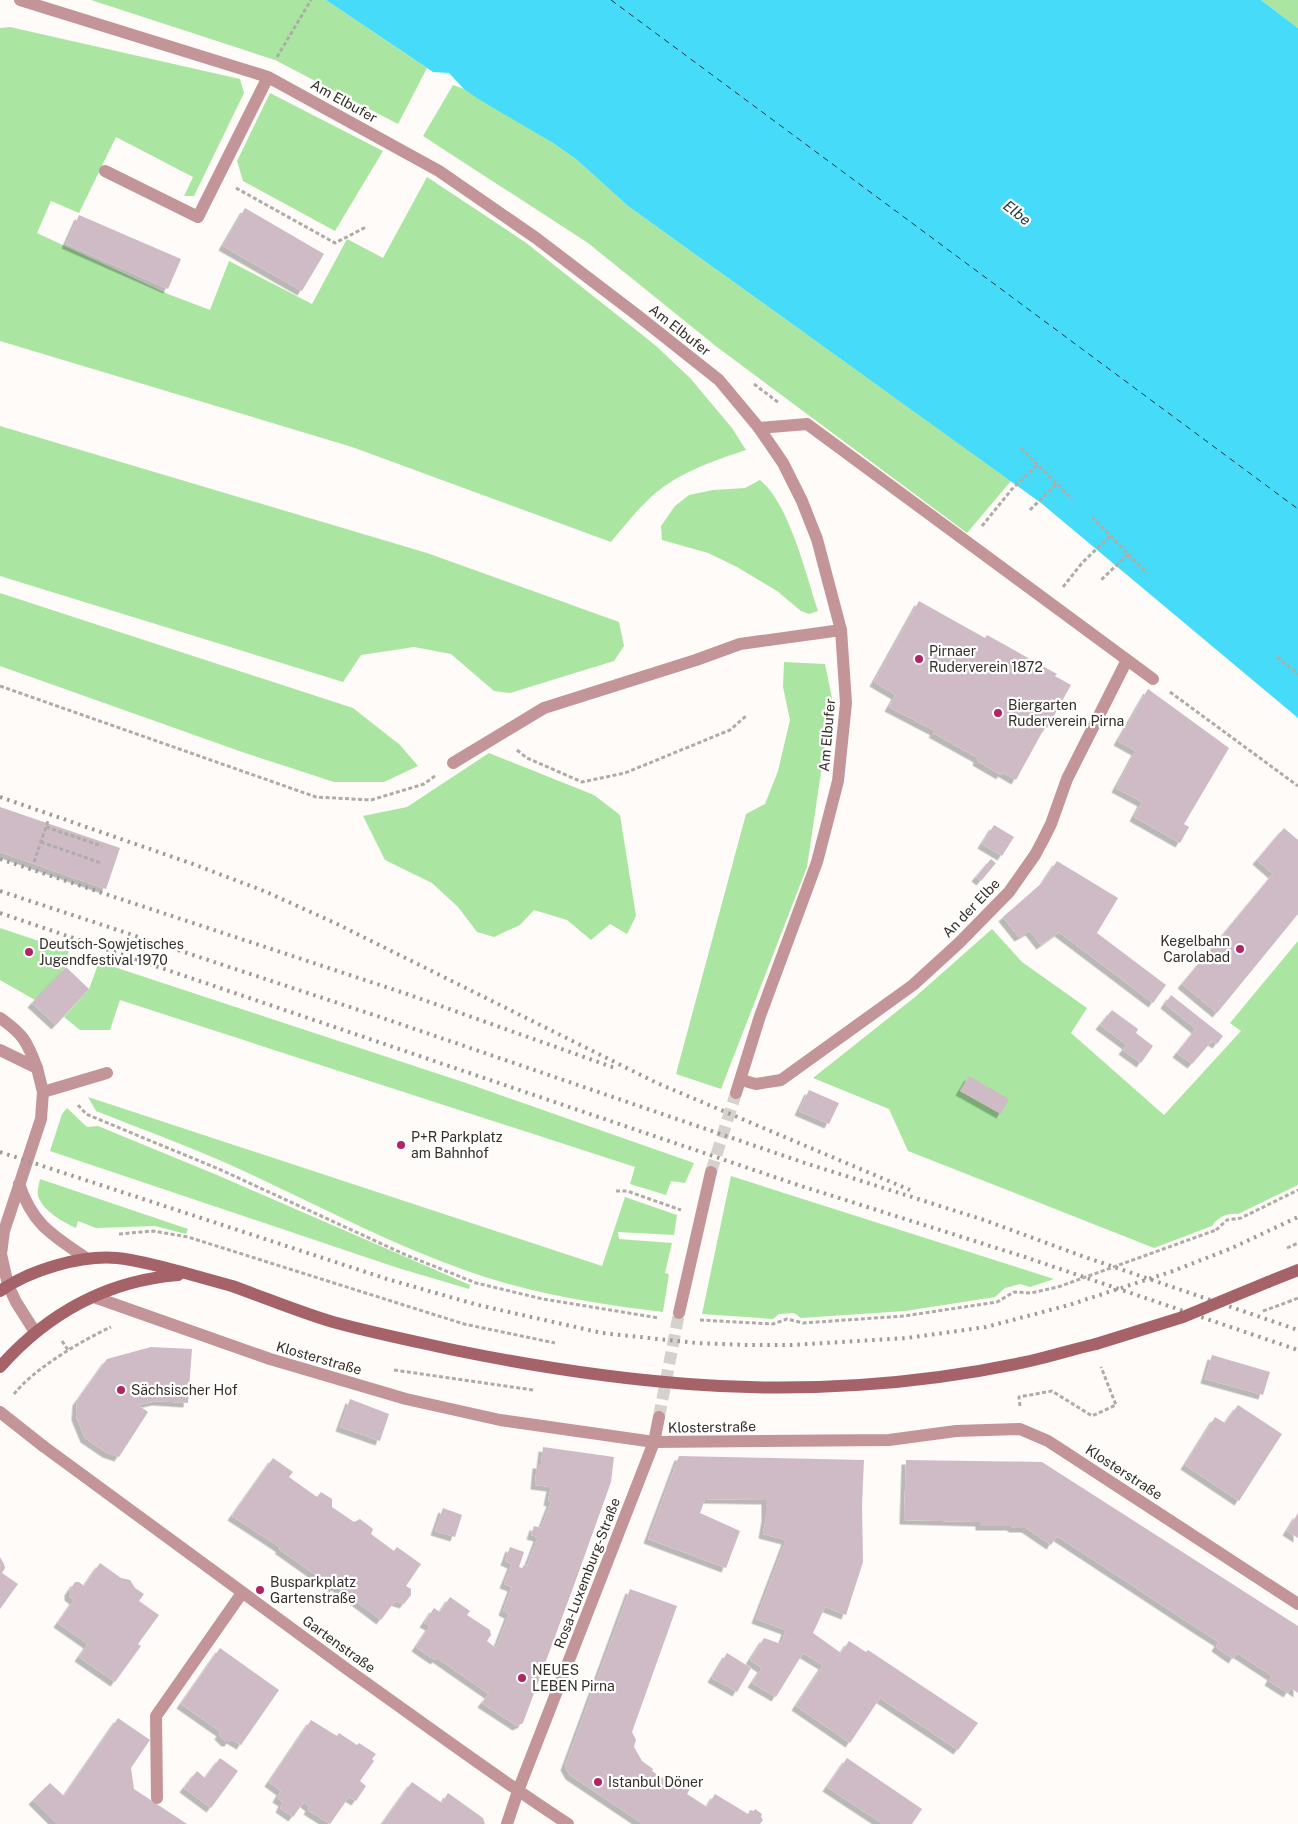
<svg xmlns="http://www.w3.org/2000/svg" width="1298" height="1824" font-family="'Public Sans',sans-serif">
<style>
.green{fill:#aae6a1}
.water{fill:#46dcf9}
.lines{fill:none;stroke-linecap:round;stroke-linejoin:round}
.ferry{stroke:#1e363c;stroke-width:1;stroke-dasharray:6 5;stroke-linecap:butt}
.building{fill:#cfbbc6;filter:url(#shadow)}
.minor-tunnel{stroke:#d5d2ce;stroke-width:12;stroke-dasharray:12 6;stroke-linecap:butt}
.path{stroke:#afaba7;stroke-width:3;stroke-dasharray:4 2.5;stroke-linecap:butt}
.service{stroke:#c49598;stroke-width:12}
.minor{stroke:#c49598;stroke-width:12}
.secondary{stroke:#a66269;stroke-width:12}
.rail{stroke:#9f9b96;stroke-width:4;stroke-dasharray:2.5 5;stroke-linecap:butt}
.path-bridge{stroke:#afaba7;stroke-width:3;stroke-dasharray:4 2.5;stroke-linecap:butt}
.secondary-bridge{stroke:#a66269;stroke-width:12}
.poi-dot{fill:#af2565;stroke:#fff;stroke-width:2}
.labels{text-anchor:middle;stroke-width:4.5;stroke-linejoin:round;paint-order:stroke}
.street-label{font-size:14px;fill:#332e27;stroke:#fff}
.poi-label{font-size:14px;fill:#332e27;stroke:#fff;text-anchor:start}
.water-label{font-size:15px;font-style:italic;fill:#1e363c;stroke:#fff}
</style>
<defs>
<filter id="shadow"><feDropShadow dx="-4.5" dy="4.5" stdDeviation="0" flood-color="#0004"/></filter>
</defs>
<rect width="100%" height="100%" fill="#fefbf8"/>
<path class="green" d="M 91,0 L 326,0 L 427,68 L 398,124 L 275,60 Z
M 1261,0 L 1298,0 L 1298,28 Z
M 10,27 L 240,79 L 244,93 L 194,196 L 184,196 L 193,177 L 116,137 L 79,213 L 51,201 L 37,233 L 168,294 L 210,310 L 229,261 L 312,304 L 347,239 L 383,258 L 427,177 L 525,242 L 655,345 L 690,378 L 732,428 L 746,450 C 710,462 674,474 647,501 C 634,513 623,528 611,542 L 352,447 L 0,341 L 0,28 Z
M 453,85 L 464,89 L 553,143 L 577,160 L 628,206 L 1011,481 L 967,533 L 717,347 L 588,243 L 423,136 Z
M 270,93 L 383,151 L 335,231 L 243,181 L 237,161 Z
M 0,426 L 427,553 L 619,622 L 624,646 L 614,661 L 510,693 L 494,691 L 451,654 L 414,647 L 361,655 L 343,682 L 0,576 Z
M 760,480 C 789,503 806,575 818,611 L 809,614 L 801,611 L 777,591 L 737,567 L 708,553 L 662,540 L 661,526 L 675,506 L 689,495 L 713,490 L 745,488 Z
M 0,593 L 353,708 L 400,745 L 418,766 L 384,782 L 334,782 L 245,753 L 0,666 Z
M 784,662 L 825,664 L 832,698 L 807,867 L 721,1089 L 676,1074 L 746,814 L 765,804 L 778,771 L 790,720 L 783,687 Z
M 489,753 L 594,795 L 620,815 L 636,916 L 627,934 L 610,924 L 591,940 L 567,920 L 534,910 L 520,925 L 494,937 L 477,932 L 458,907 L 432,883 L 385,860 L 363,816 L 407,807 Z
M 0,928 L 69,951 L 64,966 L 66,967 L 35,1000 L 0,980 Z
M 992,929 L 1022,962 L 1087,1008 L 1071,1033 L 1164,1115 L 1241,1031 L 1230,1023 L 1298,941 L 1298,1185 L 1238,1214 C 1227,1213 1218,1217 1212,1226 L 1154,1248 L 908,1151 L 889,1109 L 813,1078 L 915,997 Z
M 99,962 L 466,1083 L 694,1163 L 685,1183 L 671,1181 L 666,1195 L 630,1184 L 635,1167 L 120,1000 L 110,1030 L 80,1030 L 64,1017 L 89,989 Z
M 88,1097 L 602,1266 L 625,1197 L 677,1215 L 674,1235 L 618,1232 L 619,1239 L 672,1243 L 665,1273 L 669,1274 L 663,1312 C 602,1305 540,1295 482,1276 C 393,1247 311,1201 226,1163 C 183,1144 139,1128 96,1111 Z
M 67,1108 L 87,1127 L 98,1126 L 217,1175 L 470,1285 L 469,1289 L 398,1268 L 50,1151 L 62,1114 Z
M 731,1176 L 1054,1279 L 1030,1287 L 1020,1284 L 1005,1288 L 995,1297 L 905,1311 L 801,1318 L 794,1313 L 779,1314 L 773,1319 L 702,1314 Z
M 40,1179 L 188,1229 L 186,1234 L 155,1226 L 96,1228 L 78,1221 L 76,1228 C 63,1222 43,1211 38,1196 C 37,1190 39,1184 40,1179 Z"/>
<path class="water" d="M 326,0 L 1261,0 L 1298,28 L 1298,718 L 1041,503 L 628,206 L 577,160 L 553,143 L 480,100 L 464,89 L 449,73 L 433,72 Z"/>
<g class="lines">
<path class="ferry" d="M 611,0 L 1298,509"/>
</g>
<path class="building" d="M 245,208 L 324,254 L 302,291 L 223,246 Z
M 79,215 L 181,259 L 168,289 L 66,244 Z
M 919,601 L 985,638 L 987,635 L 1057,674 L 1055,676 L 1071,685 L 1047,728 L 1045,727 L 1016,780 L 1002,772 L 1001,775 L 977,761 L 978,758 L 933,733 L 935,731 L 889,707 L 896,695 L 874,682 Z
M 1148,689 L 1229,748 L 1184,824 L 1189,827 L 1180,843 L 1134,817 L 1142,802 L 1116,788 L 1136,751 L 1118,741 Z
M 0,807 L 120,848 L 106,889 L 0,852 Z
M 994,825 L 1014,837 L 1002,856 L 982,844 Z
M 1284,828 L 1298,840 L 1298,914 L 1217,1013 L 1182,984 L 1273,874 L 1257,860 Z
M 991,859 L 996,863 L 981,881 L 976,877 Z
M 1057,861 L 1118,898 L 1097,933 L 1166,985 L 1153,1003 L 1059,932 L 1041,945 L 1030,931 L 1019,937 L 1003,917 L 1043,882 Z
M 66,967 L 89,989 L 56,1025 L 32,1003 Z
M 1171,995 L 1223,1036 L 1217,1044 L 1212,1041 L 1192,1064 L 1177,1053 L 1196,1029 L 1165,1004 Z
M 1112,1010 L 1138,1029 L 1136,1033 L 1153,1046 L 1141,1063 L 1123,1050 L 1127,1045 L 1100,1025 Z
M 969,1076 L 1009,1099 L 1001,1114 L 960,1091 Z
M 809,1090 L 839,1103 L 829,1124 L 799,1111 Z
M 151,1347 L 192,1349 L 188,1403 L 157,1401 L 138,1405 L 148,1412 L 119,1457 L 107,1453 L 85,1438 L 76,1416 L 77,1401 L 107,1359 Z
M 1212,1355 L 1270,1372 L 1263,1395 L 1205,1379 Z
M 350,1399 L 389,1414 L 380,1441 L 340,1427 Z
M 1238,1405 L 1282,1434 L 1239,1501 L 1185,1465 L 1215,1417 L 1225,1423 Z
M 543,1447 L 614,1457 L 611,1482 L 573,1588 L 523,1723 L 517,1726 L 482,1703 L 489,1694 L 437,1658 L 435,1660 L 416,1647 L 430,1626 L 424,1623 L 434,1608 L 440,1612 L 450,1597 L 470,1611 L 467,1615 L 490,1630 L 491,1635 L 487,1641 L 496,1648 L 509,1614 L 503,1611 L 512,1587 L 504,1584 L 512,1564 L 505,1561 L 510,1547 L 524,1552 L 519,1567 L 522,1568 L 524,1565 L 527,1566 L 538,1537 L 531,1535 L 534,1526 L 541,1528 L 551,1502 L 548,1501 L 551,1487 L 535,1485 L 537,1464 L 541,1464 Z
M 679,1456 L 864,1460 L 862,1506 L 863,1562 L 846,1615 L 825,1607 L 813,1633 L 841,1653 L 849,1641 L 866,1652 L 868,1650 L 978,1723 L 958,1750 L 880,1698 L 850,1743 L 796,1706 L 823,1665 L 803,1653 L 776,1697 L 752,1683 L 762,1668 L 750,1660 L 764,1638 L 781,1644 L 786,1630 L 756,1619 L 786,1540 L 763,1534 L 766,1517 L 766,1500 L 705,1499 L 700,1513 L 740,1531 L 726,1568 L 648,1539 Z
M 273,1458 L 293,1472 L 289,1477 L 317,1497 L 321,1492 L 332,1499 L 332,1507 L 354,1522 L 360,1519 L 373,1529 L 371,1534 L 394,1551 L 397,1547 L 421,1564 L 406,1586 L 411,1589 L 411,1595 L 404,1604 L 395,1601 L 381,1620 L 336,1586 L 334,1588 L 279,1549 L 281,1548 L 232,1516 Z
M 906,1460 L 1042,1462 L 1298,1626 L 1298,1693 L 1291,1688 L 1288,1693 L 1269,1681 L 1272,1676 L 1237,1653 L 1233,1659 L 1216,1647 L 1219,1642 L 1200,1630 L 1057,1536 L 1051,1545 L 1026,1528 L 1014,1528 L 1011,1526 L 980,1526 L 980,1522 L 904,1520 Z
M 443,1508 L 462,1515 L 455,1537 L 435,1531 Z
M 1298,1513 L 1298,1538 L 1287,1531 Z
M 0,1557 L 4,1564 L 5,1568 L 2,1573 L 18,1584 L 0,1609 Z
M 100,1563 L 121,1578 L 130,1580 L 135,1588 L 144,1594 L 139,1601 L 159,1615 L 138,1644 L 141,1646 L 115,1682 L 79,1657 L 88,1644 L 58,1623 L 74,1600 L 69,1596 L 69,1591 L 75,1582 L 79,1582 L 84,1586 Z
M 630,1589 L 677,1606 L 632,1732 L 636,1740 L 634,1747 L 642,1761 L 653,1769 L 652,1771 L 672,1784 L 676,1778 L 691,1787 L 687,1794 L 707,1807 L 715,1794 L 748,1814 L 750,1810 L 754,1811 L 755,1809 L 762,1814 L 761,1817 L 763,1820 L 760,1824 L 643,1824 L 570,1775 L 565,1766 Z
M 220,1648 L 279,1690 L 241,1745 L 231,1739 L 229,1742 L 226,1742 L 219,1735 L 221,1732 L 181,1704 Z
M 727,1653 L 751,1668 L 737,1692 L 712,1678 Z
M 118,1718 L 150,1740 L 131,1768 L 134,1789 L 187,1824 L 57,1824 L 33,1800 L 50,1783 L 64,1796 Z
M 311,1720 L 337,1736 L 339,1733 L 357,1745 L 359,1743 L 376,1754 L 372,1759 L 374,1761 L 360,1781 L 366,1786 L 356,1801 L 349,1797 L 330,1824 L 308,1810 L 310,1807 L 304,1802 L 293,1817 L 280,1808 L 283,1802 L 277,1798 L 281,1791 L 269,1782 Z
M 220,1758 L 238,1771 L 211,1808 L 184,1788 L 197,1771 L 205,1778 Z
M 847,1758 L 922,1809 L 912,1824 L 883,1824 L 827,1787 Z
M 412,1782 L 442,1803 L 448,1793 L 483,1818 L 485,1824 L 382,1824 Z"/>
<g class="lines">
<path class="minor-tunnel" d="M 711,1172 L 736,1093
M 659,1417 L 679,1313"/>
<path class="path" d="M 277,57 L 311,0
M 236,188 L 335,243 L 366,227
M 754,384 L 779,403
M 1021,448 L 1072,499
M 1030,510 L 1056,484
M 1092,517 L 1128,554 L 1101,580
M 982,526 L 1012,489 L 1037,465
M 1128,554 L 1147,573
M 1063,587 L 1082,563 L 1110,536
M 1277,657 L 1298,674
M 0,686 L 316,797 L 371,800 L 424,784 L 435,776
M 1170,692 L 1298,786
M 517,750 L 527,758 L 582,782 L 625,773 L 730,730 L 746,716
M 46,827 L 102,846
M 41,842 L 101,863
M 34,862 L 48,821
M 78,1105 L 86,1114 L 221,1170 L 406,1255 L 476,1283 L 543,1299 L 659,1318
M 616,1191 L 627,1191 L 681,1210
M 1216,1230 L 1227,1220 L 1241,1218 L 1298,1190
M 119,1234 L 153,1231 L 188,1237 L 464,1324 L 555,1343
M 1287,1248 L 1298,1243
M 1288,1302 L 1298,1298
M 700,1320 L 773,1324 L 787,1319 L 803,1323 L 904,1316 L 997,1302 L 1014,1292 L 1031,1293 L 1058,1287
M 62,1341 L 68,1350
M 394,1370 L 533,1390
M 14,1394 C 35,1368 81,1341 111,1327
M 1020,1406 L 1019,1397 L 1052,1391 L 1092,1416 L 1116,1405 L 1101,1367"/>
<path class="service" d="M 20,0 L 268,77 L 439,171 L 536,238 L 637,315 L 719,380 L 759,428 L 807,424 L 1153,679
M 105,171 L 198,217 L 268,77
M 453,763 L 544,708 L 696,660 L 740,644 L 841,630
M 0,1018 C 23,1034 27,1041 37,1068 L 0,1050
M 43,1092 L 107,1073
M 0,1412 L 43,1446
M 157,1798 L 156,1716 L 242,1593"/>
<path class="minor" d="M 741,1080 L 756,1084 L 781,1080 L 913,985 L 959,943 L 1009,892 L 1035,855 L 1043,840 L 1051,824 L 1067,779 L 1127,660
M 736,1093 L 760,1016 L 817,862 L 838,781 L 846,703 L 841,630 L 817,539 L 802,501 L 783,463 L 759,428
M 19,1184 C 33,1225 52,1235 86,1258
M 94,1297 L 270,1359 L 406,1399 L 500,1420 L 654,1442 L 889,1440 L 956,1431 L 1020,1429 L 1048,1441 L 1298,1604
M 679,1313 L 711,1172
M 35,1332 L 16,1302 L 8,1285 L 1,1254 L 4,1231 L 41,1119 L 43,1092 L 37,1068
M 43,1446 C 145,1522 248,1597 351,1672 C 423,1723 494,1776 568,1824
M 507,1824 L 518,1791 L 654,1442 L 659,1417"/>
<path class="secondary" d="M 1268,1282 L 1298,1270
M 0,1291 C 30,1270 80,1255 117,1258 C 138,1260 158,1266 178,1271 C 196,1276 214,1281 232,1286 C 266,1298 299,1312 333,1322 C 373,1333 413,1341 454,1350 C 532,1366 609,1378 688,1384 C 800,1393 920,1385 1030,1361 C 1052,1356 1074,1349 1096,1344
M 0,1367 C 47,1314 106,1281 178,1275"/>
<path class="rail" d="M 0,797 L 193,864 L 264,891 L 335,923 L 657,1083 L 910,1190
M 0,859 L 407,994 L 615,1068
M 0,891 L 377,1016 L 802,1162 L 984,1220 L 1082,1256 L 1298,1330
M 0,913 L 798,1185 L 1025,1257 L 1298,1350
M 0,1152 L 387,1279 L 478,1305 L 602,1333 L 696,1343 L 747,1345 L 792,1345 L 907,1338 L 986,1327 L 1069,1305 L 1173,1271 L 1232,1248 L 1298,1217"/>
<path class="path-bridge" d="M 1058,1287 L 1216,1230
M 1263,1311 L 1288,1302"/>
<path class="secondary-bridge" d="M 1096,1344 L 1183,1317 L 1268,1282"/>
</g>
<g class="poi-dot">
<circle cx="919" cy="659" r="5"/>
<circle cx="998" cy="713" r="5"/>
<circle cx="1240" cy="949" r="5"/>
<circle cx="29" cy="952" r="5"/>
<circle cx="401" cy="1145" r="5"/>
<circle cx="121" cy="1390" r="5"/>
<circle cx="260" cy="1590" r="5"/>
<circle cx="522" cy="1678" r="5"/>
<circle cx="598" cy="1782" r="5"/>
</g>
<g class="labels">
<g class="street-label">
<text transform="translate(344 101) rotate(29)" y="5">Am Elbufer</text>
<text transform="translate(680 330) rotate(38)" y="5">Am Elbufer</text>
<text transform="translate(827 735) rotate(-85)" y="5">Am Elbufer</text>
<text transform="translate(971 908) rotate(-46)" y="5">An der Elbe</text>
<text transform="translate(319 1358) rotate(16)" y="5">Klosterstraße</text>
<text transform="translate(712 1427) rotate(-1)" y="5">Klosterstraße</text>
<text transform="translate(1124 1472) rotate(33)" y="5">Klosterstraße</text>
<text transform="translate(587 1573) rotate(-69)" y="5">Rosa-Luxemburg-Straße</text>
<text transform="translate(339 1644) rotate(36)" y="5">Gartenstraße</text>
</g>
<g class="poi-label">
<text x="929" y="656">Pirnaer<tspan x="929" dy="16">Ruderverein 1872</tspan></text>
<text x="1008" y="710">Biergarten<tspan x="1008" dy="16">Ruderverein Pirna</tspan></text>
<text x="1230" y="946" text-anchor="end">Kegelbahn<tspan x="1230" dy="16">Carolabad</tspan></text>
<text x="39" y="949">Deutsch-Sowjetisches<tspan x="39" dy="16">Jugendfestival 1970</tspan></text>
<text x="411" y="1142">P+R Parkplatz<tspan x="411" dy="16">am Bahnhof</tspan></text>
<text x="131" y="1395">Sächsischer Hof</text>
<text x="270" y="1587">Busparkplatz<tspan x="270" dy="16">Gartenstraße</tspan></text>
<text x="532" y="1675">NEUES<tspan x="532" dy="16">LEBEN Pirna</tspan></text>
<text x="608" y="1787">Istanbul Döner</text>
</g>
<g class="water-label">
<text transform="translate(1017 213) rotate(38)" y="5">Elbe</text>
</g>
</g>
</svg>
